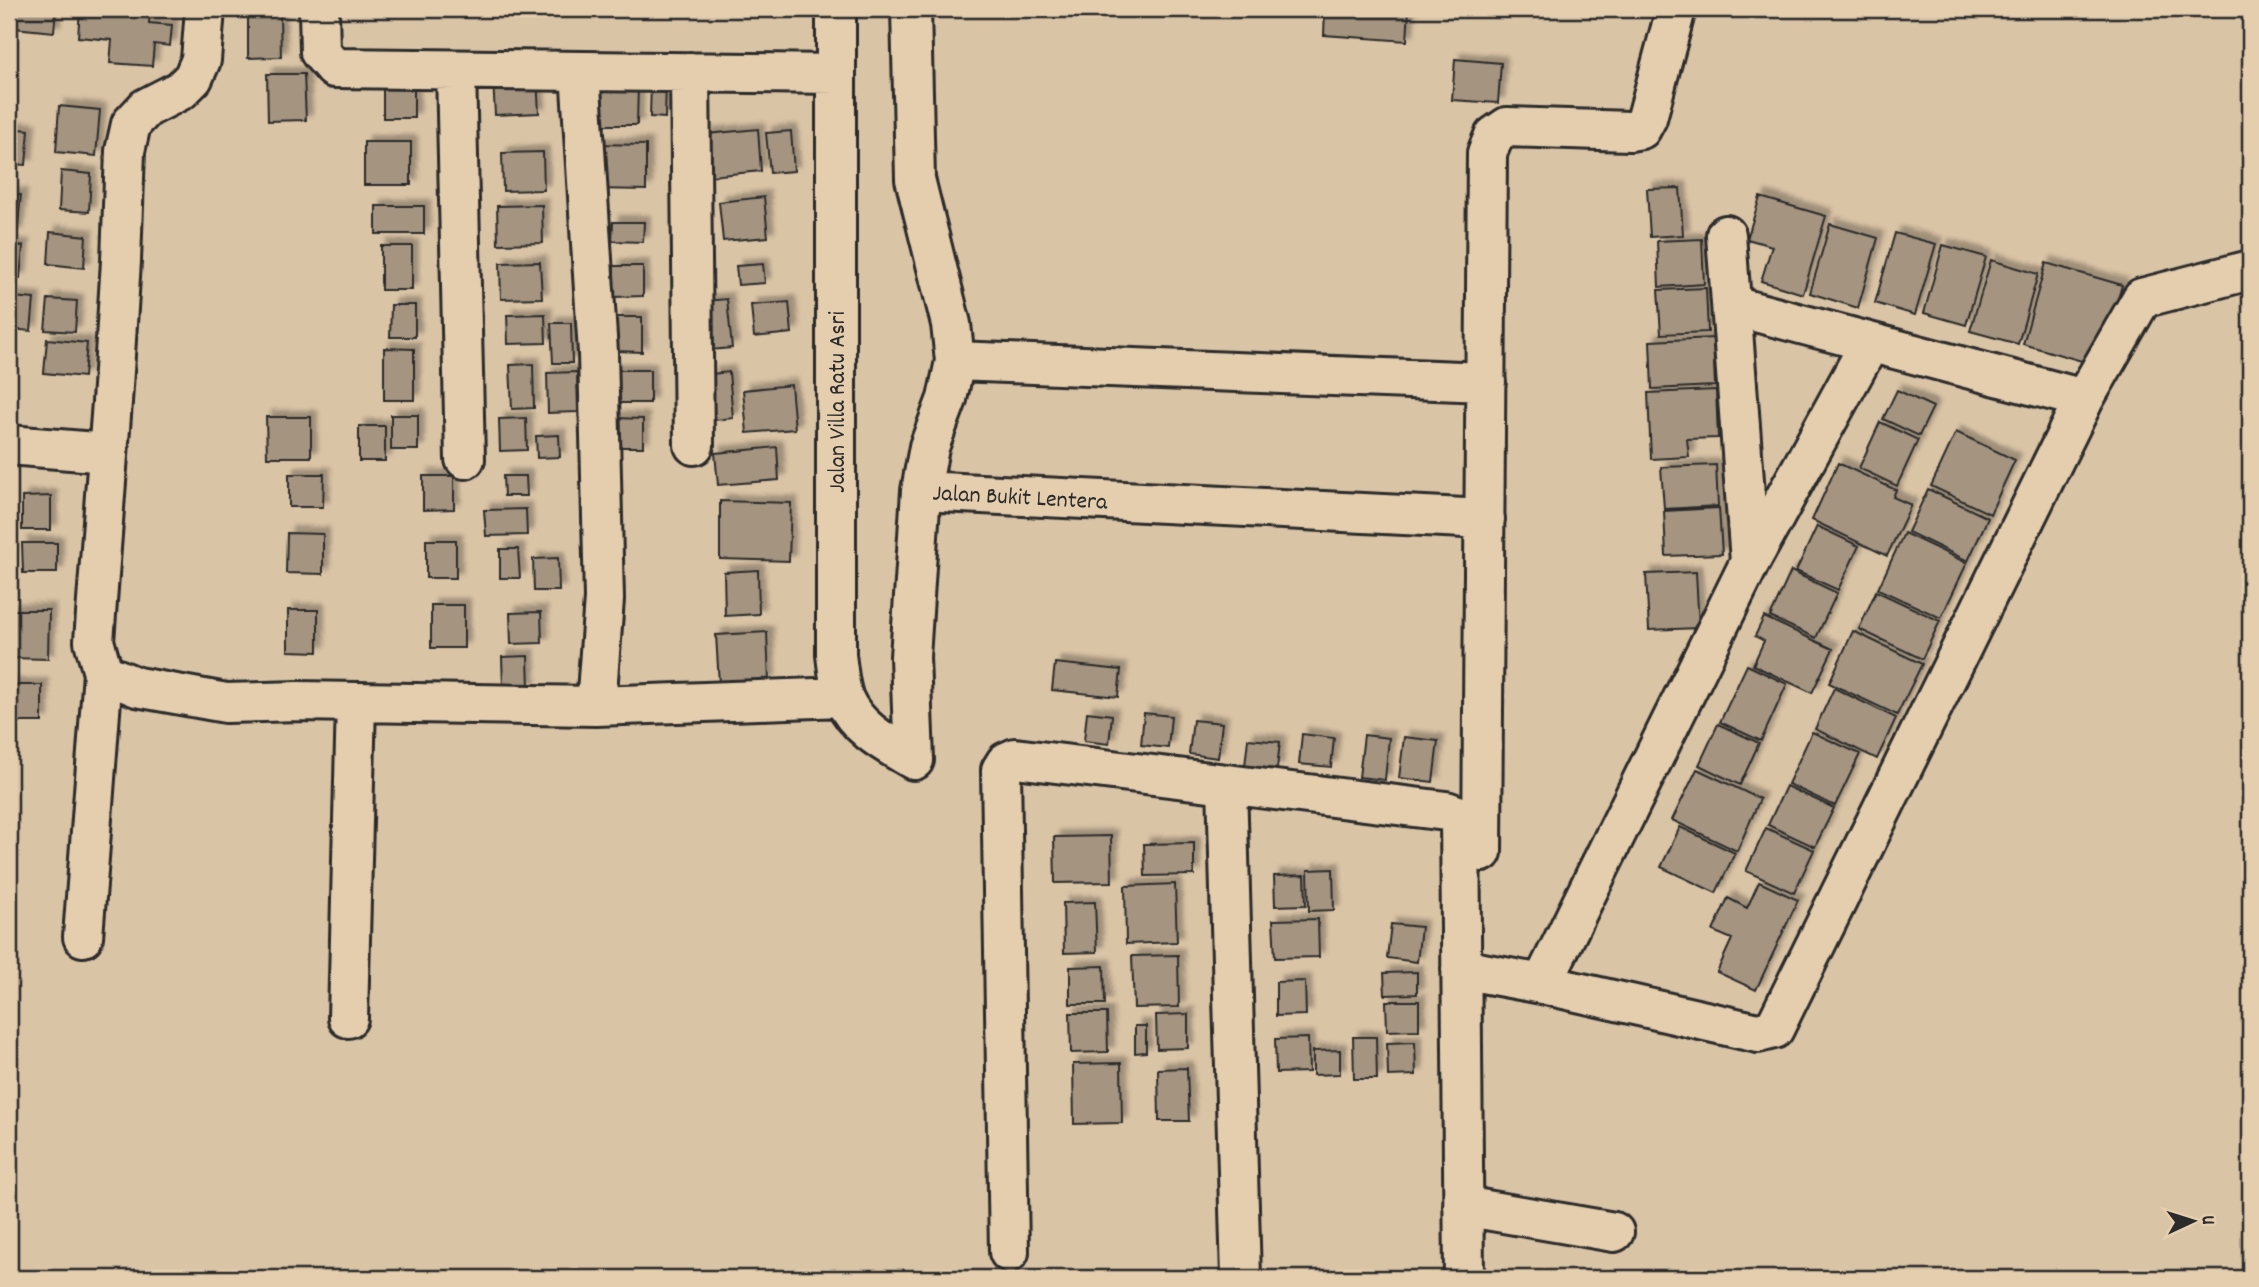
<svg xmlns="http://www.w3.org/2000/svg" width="2259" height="1287" font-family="Dekko,sans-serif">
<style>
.building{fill:#a49480;stroke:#2b2b2b;stroke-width:2;filter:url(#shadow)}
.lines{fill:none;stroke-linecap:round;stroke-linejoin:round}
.minor-casing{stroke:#2b2b2b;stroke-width:44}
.minor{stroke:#e5ceae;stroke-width:38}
.labels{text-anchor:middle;stroke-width:6;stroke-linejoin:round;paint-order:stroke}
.street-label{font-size:24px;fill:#2b2b2b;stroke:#e5ceae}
</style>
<defs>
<filter id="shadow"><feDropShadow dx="6" dy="-6" stdDeviation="2" flood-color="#0004"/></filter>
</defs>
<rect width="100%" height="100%" fill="#dac4a6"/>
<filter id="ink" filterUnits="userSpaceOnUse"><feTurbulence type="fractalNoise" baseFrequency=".0143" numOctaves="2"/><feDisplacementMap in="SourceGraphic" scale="14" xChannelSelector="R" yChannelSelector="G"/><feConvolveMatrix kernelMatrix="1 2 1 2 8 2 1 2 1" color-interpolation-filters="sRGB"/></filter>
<g filter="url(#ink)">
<path class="building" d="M 15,9 L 56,9 L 54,32 L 14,28 Z
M 80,9 L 150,9 L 149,23 L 172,25 L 170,46 L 154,44 L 152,66 L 110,63 L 112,40 L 78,37 Z
M 1325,9 L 1409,9 L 1407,41 L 1324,35 Z
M 280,15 L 281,57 L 248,58 L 248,16 Z
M 1455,59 L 1501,63 L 1498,103 L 1452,100 Z
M 267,74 L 304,74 L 306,120 L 268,121 Z
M 383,76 L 414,76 L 414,118 L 383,118 Z
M 537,78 L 539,113 L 495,115 L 493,79 Z
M 651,81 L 666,81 L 665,118 L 650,117 Z
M 601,84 L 638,84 L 637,125 L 600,125 Z
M 59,106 L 100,110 L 96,156 L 56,152 Z
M 9,128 L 29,130 L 26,165 L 9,164 Z
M 758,129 L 761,171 L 711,176 L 707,134 Z
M 791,131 L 794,171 L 770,173 L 766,133 Z
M 364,142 L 411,142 L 411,185 L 364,185 Z
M 595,144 L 646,145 L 646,190 L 594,189 Z
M 543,152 L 544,190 L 503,191 L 502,153 Z
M 61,171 L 91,174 L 89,212 L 59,210 Z
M 1680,188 L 1683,235 L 1650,237 L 1647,189 Z
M 9,194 L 21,195 L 17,234 L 9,233 Z
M 764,197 L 768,237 L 723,241 L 719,202 Z
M 1760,197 L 1826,216 L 1803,294 L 1761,281 L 1772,246 L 1747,239 Z
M 542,205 L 543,243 L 498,244 L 497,206 Z
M 376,206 L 424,206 L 424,234 L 376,234 Z
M 613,222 L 644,222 L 643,242 L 612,241 Z
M 1830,224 L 1878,238 L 1858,308 L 1810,293 Z
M 50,232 L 86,236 L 84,268 L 48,264 Z
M 1895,233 L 1936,244 L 1915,315 L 1875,303 Z
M 1702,239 L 1704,284 L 1659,287 L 1657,241 Z
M 9,245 L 23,246 L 20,278 L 9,277 Z
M 1943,245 L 1986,257 L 1966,325 L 1924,313 Z
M 381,246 L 412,246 L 412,290 L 381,290 Z
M 1991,260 L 2038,274 L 2018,344 L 1970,331 Z
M 540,262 L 542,298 L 501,299 L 500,263 Z
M 2046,263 L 2122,285 L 2099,366 L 2023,344 Z
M 763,264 L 765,283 L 738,285 L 736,266 Z
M 614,266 L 643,266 L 643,296 L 614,297 Z
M 1706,288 L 1708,332 L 1661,334 L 1658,290 Z
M 13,297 L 34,299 L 31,331 L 10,329 Z
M 48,299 L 77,301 L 75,332 L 45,330 Z
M 727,299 L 732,348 L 710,350 L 706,301 Z
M 789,302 L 792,333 L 754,337 L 751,305 Z
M 391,305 L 415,305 L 415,337 L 390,337 Z
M 545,314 L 546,343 L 508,344 L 507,315 Z
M 616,317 L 642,317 L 642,352 L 616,351 Z
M 551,323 L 571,323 L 572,363 L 553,363 Z
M 1713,338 L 1715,386 L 1652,389 L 1650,341 Z
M 47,339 L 87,343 L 84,377 L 44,373 Z
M 384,348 L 414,349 L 414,400 L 384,400 Z
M 533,364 L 534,408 L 512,409 L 510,365 Z
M 612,370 L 650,370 L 650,403 L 612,403 Z
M 577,372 L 578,412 L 548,413 L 547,373 Z
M 729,372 L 733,418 L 715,420 L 711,374 Z
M 791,385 L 795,429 L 747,433 L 743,390 Z
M 1716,390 L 1718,438 L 1687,439 L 1689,457 L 1651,459 L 1648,393 Z
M 1897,390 L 1933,407 L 1919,436 L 1883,419 Z
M 391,415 L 418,415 L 418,450 L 391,450 Z
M 266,417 L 311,417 L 311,457 L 267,457 Z
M 526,418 L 527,450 L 500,451 L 499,419 Z
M 615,418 L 643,419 L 643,447 L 615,447 Z
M 1880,422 L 1918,440 L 1897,486 L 1859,468 Z
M 359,426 L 385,426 L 385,461 L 359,461 Z
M 1956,432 L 2015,460 L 1990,514 L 1931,486 Z
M 559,435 L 560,457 L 537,458 L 536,436 Z
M 777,447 L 779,480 L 718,485 L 715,453 Z
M 1838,463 L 1896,490 L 1893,497 L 1911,505 L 1887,556 L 1812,520 Z
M 1716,465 L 1718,506 L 1664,509 L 1661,467 Z
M 289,474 L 324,474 L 323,507 L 289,507 Z
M 423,476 L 454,476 L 454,509 L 423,510 Z
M 503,476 L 526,476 L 527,496 L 504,496 Z
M 1928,489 L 1988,518 L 1968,561 L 1908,532 Z
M 51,496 L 51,530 L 22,530 L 22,497 Z
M 720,501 L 791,503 L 789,561 L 720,559 Z
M 1719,508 L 1722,554 L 1666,556 L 1664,511 Z
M 526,509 L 527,535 L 486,536 L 484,510 Z
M 1817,526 L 1859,546 L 1838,590 L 1796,571 Z
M 287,533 L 323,534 L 323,574 L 286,573 Z
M 1904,533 L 1967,563 L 1941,618 L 1878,589 Z
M 426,540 L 456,540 L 456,578 L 426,578 Z
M 22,543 L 57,543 L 57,573 L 23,573 Z
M 500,549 L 518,549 L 520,578 L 500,578 Z
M 558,558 L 559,591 L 534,591 L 533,559 Z
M 758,570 L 759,614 L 725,616 L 724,572 Z
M 1791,571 L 1837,593 L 1816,638 L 1770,617 Z
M 1696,572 L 1699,628 L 1649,630 L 1646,574 Z
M 1876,591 L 1940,621 L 1922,659 L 1859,629 Z
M 431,605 L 464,605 L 464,648 L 431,648 Z
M 9,610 L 49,610 L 48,659 L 9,658 Z
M 288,610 L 318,610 L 318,652 L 288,651 Z
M 541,612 L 542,643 L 511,644 L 510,613 Z
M 1764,617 L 1833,649 L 1812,693 L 1753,665 L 1764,641 L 1755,636 Z
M 1853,631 L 1922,664 L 1897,715 L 1829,683 Z
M 767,632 L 769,681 L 719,684 L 716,635 Z
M 528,656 L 529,687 L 503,688 L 502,657 Z
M 1055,663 L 1121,670 L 1118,697 L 1052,690 Z
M 1747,665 L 1787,684 L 1761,741 L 1720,722 Z
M 9,685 L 42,685 L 42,722 L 9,722 Z
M 1834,688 L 1896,718 L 1877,759 L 1815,729 Z
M 1087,712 L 1112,715 L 1109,744 L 1084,741 Z
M 1144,713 L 1171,716 L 1168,748 L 1141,745 Z
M 1193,720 L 1222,723 L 1218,758 L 1189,754 Z
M 1718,724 L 1759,743 L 1740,785 L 1699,765 Z
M 1812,732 L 1860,754 L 1835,806 L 1788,784 Z
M 1302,734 L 1334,738 L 1331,767 L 1299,764 Z
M 1364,735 L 1389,738 L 1385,780 L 1359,777 Z
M 1404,737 L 1438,741 L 1433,782 L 1399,778 Z
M 1248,739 L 1280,742 L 1277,769 L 1245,766 Z
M 1697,769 L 1760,799 L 1737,851 L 1672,820 Z
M 1786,786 L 1834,808 L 1815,847 L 1768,825 Z
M 1680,827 L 1735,853 L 1716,893 L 1661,867 Z
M 1766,828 L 1814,850 L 1794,893 L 1746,871 Z
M 1111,836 L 1112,882 L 1055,883 L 1054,837 Z
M 1194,843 L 1194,875 L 1145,876 L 1144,844 Z
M 1333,869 L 1334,910 L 1309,911 L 1308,870 Z
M 1305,875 L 1306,905 L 1275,906 L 1274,876 Z
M 1759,882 L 1798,900 L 1756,990 L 1717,972 L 1732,939 L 1713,931 L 1728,898 L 1747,908 Z
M 1175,884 L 1177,942 L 1126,944 L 1125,886 Z
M 1095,902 L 1097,952 L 1064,953 L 1063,903 Z
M 1318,919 L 1319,957 L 1275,958 L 1273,920 Z
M 1391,924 L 1421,927 L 1417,962 L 1387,958 Z
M 1178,955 L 1179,1007 L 1134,1008 L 1132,956 Z
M 1104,966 L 1105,1004 L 1070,1004 L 1070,967 Z
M 1417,972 L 1417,994 L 1385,995 L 1384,973 Z
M 1305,981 L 1306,1015 L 1276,1016 L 1276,982 Z
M 1386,1001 L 1419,1001 L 1419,1030 L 1387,1031 Z
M 1070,1013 L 1107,1013 L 1108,1052 L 1071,1053 Z
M 1188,1014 L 1188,1048 L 1157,1049 L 1156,1015 Z
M 1135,1026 L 1146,1026 L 1146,1052 L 1135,1053 Z
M 1353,1037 L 1376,1037 L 1377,1079 L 1354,1079 Z
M 1308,1038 L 1309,1072 L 1276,1073 L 1275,1039 Z
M 1415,1042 L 1416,1075 L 1388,1076 L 1387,1043 Z
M 1340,1050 L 1340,1074 L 1313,1075 L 1313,1051 Z
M 1121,1063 L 1122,1123 L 1074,1124 L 1073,1064 Z
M 1187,1068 L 1189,1121 L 1159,1121 L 1158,1069 Z"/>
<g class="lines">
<g class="minor-casing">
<path id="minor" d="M 205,9 L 201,60 L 193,78 L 181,90 L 146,108 L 131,124 L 125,151 L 121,261 L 112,402 L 94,641 L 103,673 L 137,687 L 226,703 L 298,701 L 596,706 L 604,599 L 598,353 L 580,71
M 319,9 L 320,52 L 334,68 L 836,74
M 836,9 L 836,655 C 838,669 839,686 844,699 C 857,729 887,744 914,760
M 911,9 L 915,179 L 951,324 L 955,361 L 947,399 L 929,447 L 921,491 L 910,657 L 914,760
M 456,70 L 465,459
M 690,72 L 694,445
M 1726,235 L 1750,562
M 1733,306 L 2084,399
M 955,361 L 1486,382
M 9,445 L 108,453
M 921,491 L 1485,519
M 596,706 L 843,697
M 1227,784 L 1241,1278
M 1482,852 L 1487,153 L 1494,136 L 1507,127 L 1630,131 L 1641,129 L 1647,118 L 1676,9
M 83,937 L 103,673
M 1461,969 L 1542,984 L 1758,1033 L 1774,1029 L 2084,399 L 2142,298 L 2250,270
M 1542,984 L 1750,562 L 1870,343
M 348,1018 L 356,702
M 1463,1206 L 1614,1232
M 1009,1252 L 1001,770 L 1006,762 L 1015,758 L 1446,811 L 1460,816 L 1464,1278"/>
</g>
<use href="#minor" class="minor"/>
</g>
</g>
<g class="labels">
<g class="street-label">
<text transform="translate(836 402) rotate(-90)" y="8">Jalan Villa Ratu Asri</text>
<text transform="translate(1020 496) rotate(3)" y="8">Jalan Bukit Lentera</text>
</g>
</g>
<rect width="2259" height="1287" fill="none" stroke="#e5ceae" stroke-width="35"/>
<rect x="18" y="18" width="2224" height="1252" fill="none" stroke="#2b2b2b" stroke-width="2.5" filter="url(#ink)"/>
<g transform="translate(2193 1221) rotate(86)" stroke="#e5ceae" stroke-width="5" paint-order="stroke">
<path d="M0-5L12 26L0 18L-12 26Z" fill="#2b2b2b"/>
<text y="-10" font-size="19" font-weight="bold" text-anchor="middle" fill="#2b2b2b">U</text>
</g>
</svg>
